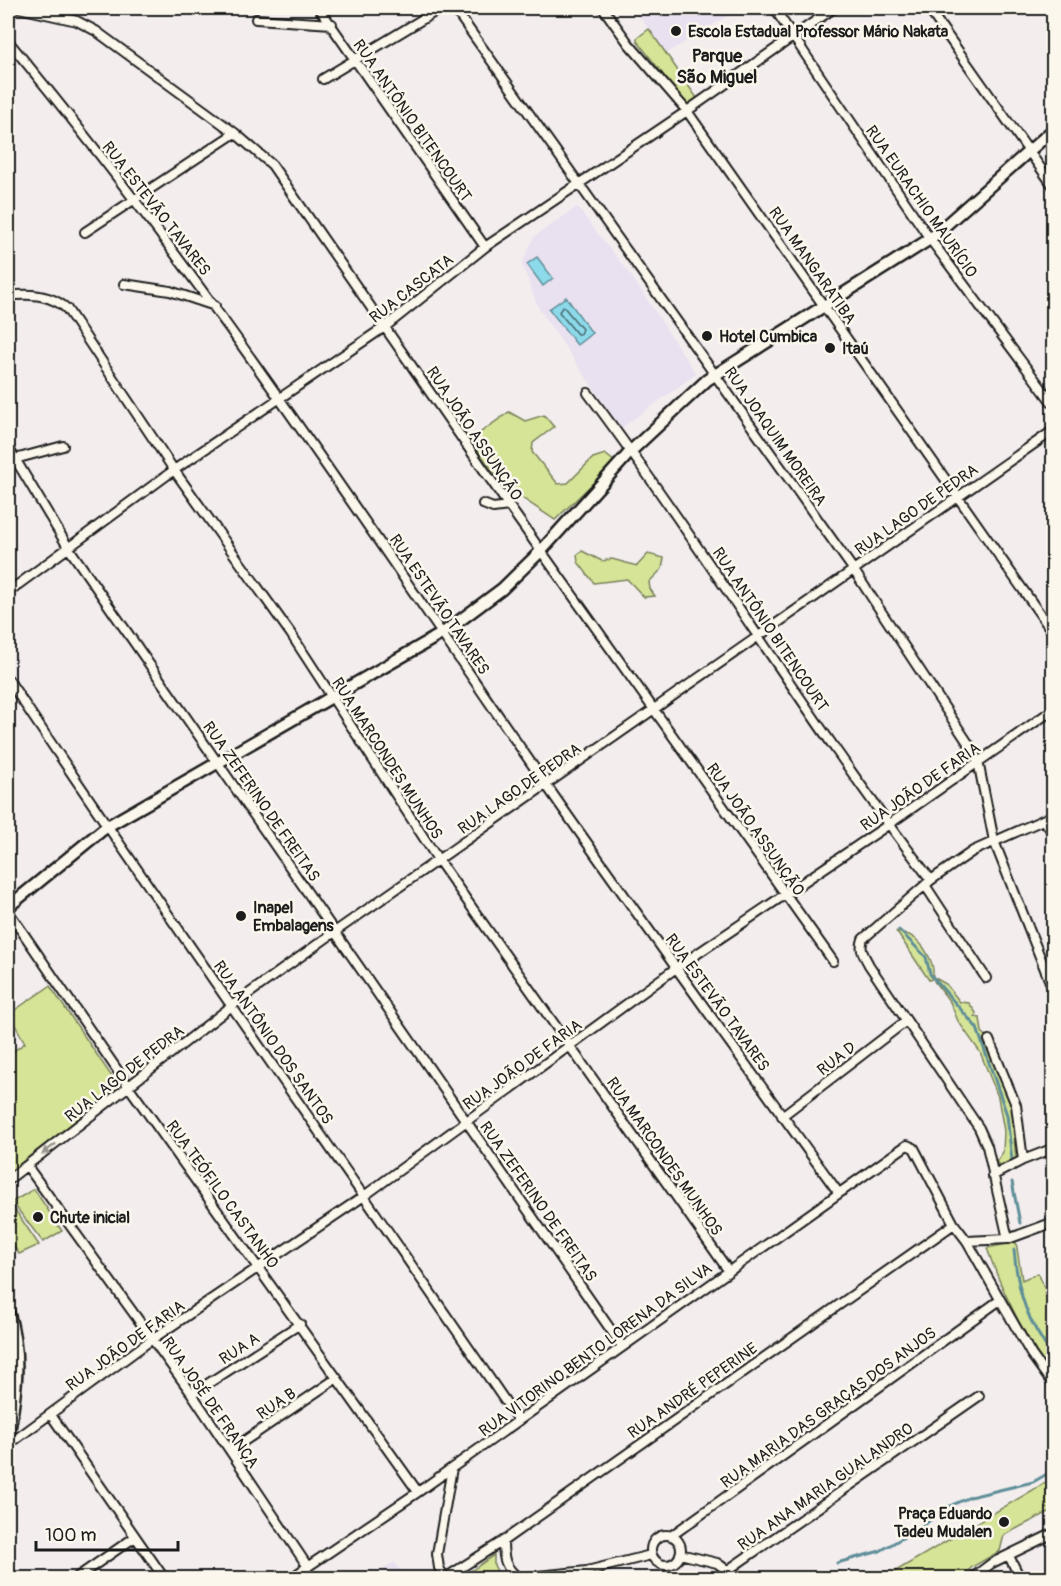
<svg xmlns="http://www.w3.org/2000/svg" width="1061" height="1586" font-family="Pangolin,sans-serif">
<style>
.built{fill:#e9e0f0}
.green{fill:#d5e497;stroke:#78805a;stroke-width:1.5}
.water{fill:#8cdaea;stroke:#5f8e98;stroke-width:1.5}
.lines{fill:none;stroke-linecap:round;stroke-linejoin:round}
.shore{stroke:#49686e;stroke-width:1.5}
.stream{stroke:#5f8e98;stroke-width:3}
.street-casing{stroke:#1c1c1c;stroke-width:12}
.secondary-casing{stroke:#1c1c1c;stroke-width:15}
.street{stroke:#fbf7ec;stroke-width:8}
.secondary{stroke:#fbf7ec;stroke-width:10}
.oneway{fill:#97948e}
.poi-dot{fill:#1c1c1c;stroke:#fbf7ec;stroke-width:2}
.labels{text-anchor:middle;stroke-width:5;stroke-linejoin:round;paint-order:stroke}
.poi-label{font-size:16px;font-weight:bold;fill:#1c1c1c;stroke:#fbf7ec;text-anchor:start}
.street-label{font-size:16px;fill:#1c1c1c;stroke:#fbf7ec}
.neighbourhood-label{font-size:18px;font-weight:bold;fill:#1c1c1c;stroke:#fbf7ec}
</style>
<rect width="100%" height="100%" fill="#f3edee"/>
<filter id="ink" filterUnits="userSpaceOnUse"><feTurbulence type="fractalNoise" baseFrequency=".0167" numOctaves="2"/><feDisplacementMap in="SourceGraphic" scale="12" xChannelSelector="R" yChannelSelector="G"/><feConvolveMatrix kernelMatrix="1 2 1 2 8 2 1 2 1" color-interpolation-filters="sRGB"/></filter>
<g filter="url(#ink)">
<path class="built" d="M 633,8 L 740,8 L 667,53 Z
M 577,207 L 632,277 L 696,374 L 621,428 L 539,309 L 522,264 L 534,237 Z
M 394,1562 L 406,1578 L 370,1578 Z"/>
<path class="green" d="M 649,29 L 697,98 L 687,105 L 637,41 L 637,38 Z
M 509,412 L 525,421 L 544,415 L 554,427 L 533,443 L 532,452 L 558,484 L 568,483 L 593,458 L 605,454 L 615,462 L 555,520 L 504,486 L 470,440 Z
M 582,551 L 602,561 L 612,559 L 637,566 L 648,554 L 664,558 L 662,569 L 649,582 L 650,589 L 655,596 L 644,597 L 627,579 L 594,583 L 578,562 L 577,555 Z
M 896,931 C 901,934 904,933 909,935 C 923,941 937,965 932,979 L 929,980 Z
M 935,978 L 946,984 L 960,1002 L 969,1003 L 976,1013 L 975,1017 L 980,1018 L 982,1032 L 988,1038 L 987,1047 L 992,1050 L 1014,1111 L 1013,1127 L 1016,1159 L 1003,1168 L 996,1162 L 1003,1152 L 1004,1131 L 998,1097 L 980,1052 L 958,1021 L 950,1002 L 934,981 Z
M 50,986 L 119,1087 L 8,1173 L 8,1055 L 25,1043 L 9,1014 Z
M 34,1189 L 62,1231 L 43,1242 L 12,1202 Z
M 9,1201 L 39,1245 L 19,1254 L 8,1238 Z
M 1016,1242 L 1022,1280 L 1038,1273 L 1053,1306 L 1053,1378 C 1025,1337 1003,1295 987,1248 Z
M 1053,1478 L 1053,1510 L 1004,1535 L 1000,1551 L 972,1567 L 961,1578 L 884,1578 Z
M 494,1555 L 494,1565 L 498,1573 L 464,1576 Z"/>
<path class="water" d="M 537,257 L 553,278 L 543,286 L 527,264 Z
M 566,297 L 592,333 L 577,345 L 549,309 Z"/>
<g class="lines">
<path class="shore" d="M 563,306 L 582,329 L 580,334 L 577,334 L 559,312 Z"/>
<path class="stream" d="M 899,930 L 926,957 L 930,974 L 977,1028 L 1007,1115 L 1012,1160
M 1012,1182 L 1020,1223
M 1014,1250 C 1018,1295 1027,1321 1054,1358
M 837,1563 L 880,1551 L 923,1526 L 943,1509 L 970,1497 L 1033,1482 L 1054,1470"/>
<g class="street-casing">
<path id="street" d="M 19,8 L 77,21 L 96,31 L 235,133 L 272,165 L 509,506 L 833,961
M 319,8 L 485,247
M 454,8 L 853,569 L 968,743 L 978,761 L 994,841 L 1054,992
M 603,8 L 629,44 L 687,111 L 1054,634
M 774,8 L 930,239 L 1054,405
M 928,8 L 1054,187
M 256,19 L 332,24
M 8,41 C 206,278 371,533 547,786 C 642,922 740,1057 838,1192
M 323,79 L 441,8
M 85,232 L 235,133
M 124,284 L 170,291 L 215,306
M 8,296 C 29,293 51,294 67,309 L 174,470 L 291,634 L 439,861 L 728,1270
M 588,393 C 707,552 810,723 931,880
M 8,447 L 68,547 L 622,1346
M 15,459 L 63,446
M 483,504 L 493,508 L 509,506
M 8,592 L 174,470 L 386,326 L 485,247 L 687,111 L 834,8
M 8,679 C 174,928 349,1172 518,1420
M 1045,821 L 1054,835
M 925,885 L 986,978
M 8,911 L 129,1087 L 418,1492
M 989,1040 L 1016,1105 L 1023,1160
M 782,1116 L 906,1021
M 27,1166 L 192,1394 L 308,1567
M 992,1176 L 1023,1160 L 1054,1148
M 8,1180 L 233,1005 L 336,931 L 1054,430
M 1008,1239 L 987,1146 L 979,1128 L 869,965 C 864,955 859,950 863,939 L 931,880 L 973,851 L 1054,815
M 967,1241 L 1008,1239 L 1054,1222
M 192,1394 L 300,1324
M 51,1415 L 164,1578
M 8,1445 L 151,1340 L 364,1196 L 676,968 L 888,825 L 1054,709
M 231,1450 L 337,1378
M651 1550a15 15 0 1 1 30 0a15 15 0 1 1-30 0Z
M 671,1536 L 1000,1300
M 503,1541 C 503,1559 505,1568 519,1578
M 680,1554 L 717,1563 L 738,1578
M 1009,1556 L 1020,1578
M 728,1570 L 979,1396
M 76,1578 L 135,1537
M 291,1578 L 418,1492 L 907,1145 L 914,1148 L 954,1224 L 967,1241 L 1031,1354 L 1054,1386
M 445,1578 L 503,1541 L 954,1224
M 445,1578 L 439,1568 L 437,1554 L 452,1468
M 519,1578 L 587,1571 L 651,1555
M 972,1578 L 992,1563 L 1054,1533"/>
</g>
<g class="secondary-casing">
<path id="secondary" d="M 8,907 L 106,827 L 443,633 L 502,589 L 542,550 L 632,450 L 707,380 L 930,239 L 1054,129
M 8,1311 C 22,1358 16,1391 8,1438"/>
</g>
<use href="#street" class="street"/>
<use href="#secondary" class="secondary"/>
</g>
<defs><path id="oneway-solid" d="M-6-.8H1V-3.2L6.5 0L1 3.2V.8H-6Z" transform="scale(1.5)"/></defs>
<use class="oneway" href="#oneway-solid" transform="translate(49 1149) rotate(142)"/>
</g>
<g class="poi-dot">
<circle cx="676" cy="31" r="6"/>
<circle cx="707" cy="336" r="6"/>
<circle cx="830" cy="348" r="6"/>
<circle cx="241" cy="916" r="6"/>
<circle cx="38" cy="1217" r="6"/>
<circle cx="1004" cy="1522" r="6"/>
</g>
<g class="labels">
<g class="poi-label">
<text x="688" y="37">Escola Estadual Professor Mário Nakata</text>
<text x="719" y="342">Hotel Cumbica</text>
<text x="842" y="354">Itaú</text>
<text x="253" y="913">Inapel<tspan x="253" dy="18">Embalagens</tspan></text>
<text x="50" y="1223">Chute inicial</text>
<text x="992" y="1519" text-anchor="end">Praça Eduardo<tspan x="992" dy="18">Tadeu Mudalen</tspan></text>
</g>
<g class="street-label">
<text transform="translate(413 120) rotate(55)" y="6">RUA ANTÔNIO BITENCOURT</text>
<text transform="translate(922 201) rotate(55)" y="6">RUA EURACHIO MAURÍCIO</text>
<text transform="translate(157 208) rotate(52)" y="6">RUA ESTEVÃO TAVARES</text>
<text transform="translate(813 265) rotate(55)" y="6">RUA MANGARATIBA</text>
<text transform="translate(411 288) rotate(-38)" y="6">RUA CASCATA</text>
<text transform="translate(475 433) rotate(56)" y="6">RUA JOÃO ASSUNÇÃO</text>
<text transform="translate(776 436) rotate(55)" y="6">RUA JOAQUIM MOREIRA</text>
<text transform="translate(916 509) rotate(-35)" y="6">RUA LAGO DE PEDRA</text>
<text transform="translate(440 604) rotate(56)" y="6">RUA ESTEVÃO TAVARES</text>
<text transform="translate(771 629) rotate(56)" y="6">RUA ANTÔNIO BITENCOURT</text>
<text transform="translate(388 758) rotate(57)" y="6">RUA MARCONDES MUNHOS</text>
<text transform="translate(920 786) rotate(-35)" y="6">RUA JOÃO DE FARIA</text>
<text transform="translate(519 788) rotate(-35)" y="6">RUA LAGO DE PEDRA</text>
<text transform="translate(262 801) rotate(55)" y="6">RUA ZEFERINO DE FREITAS</text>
<text transform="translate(756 829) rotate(55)" y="6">RUA JOÃO ASSUNÇÃO</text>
<text transform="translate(718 1002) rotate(54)" y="6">RUA ESTEVÃO TAVARES</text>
<text transform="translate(274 1042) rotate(55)" y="6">RUA ANTÔNIO DOS SANTOS</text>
<text transform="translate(836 1058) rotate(-38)" y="6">RUA D</text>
<text transform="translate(522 1064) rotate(-36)" y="6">RUA JOÃO DE FARIA</text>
<text transform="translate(124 1073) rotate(-38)" y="6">RUA LAGO DE PEDRA</text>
<text transform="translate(665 1156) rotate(55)" y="6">RUA MARCONDES MUNHOS</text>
<text transform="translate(223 1194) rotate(54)" y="6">RUA TEÓFILO CASTANHO</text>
<text transform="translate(539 1201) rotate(55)" y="6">RUA ZEFERINO DE FREITAS</text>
<text transform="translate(125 1345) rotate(-36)" y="6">RUA JOÃO DE FARIA</text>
<text transform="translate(239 1348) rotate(-33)" y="6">RUA A</text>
<text transform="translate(595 1349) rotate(-36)" y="6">RUA VITORINO BENTO LORENA DA SILVA</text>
<text transform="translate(692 1390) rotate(-35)" y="6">RUA ANDRÉ PEPERINE</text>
<text transform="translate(211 1402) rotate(55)" y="6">RUA JOSÉ DE FRANÇA</text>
<text transform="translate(276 1403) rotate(-34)" y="6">RUA B</text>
<text transform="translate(828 1407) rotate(-36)" y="6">RUA MARIA DAS GRAÇAS DOS ANJOS</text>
<text transform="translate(825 1486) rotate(-35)" y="6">RUA ANA MARIA GUALANDRO</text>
</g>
<g class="neighbourhood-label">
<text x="717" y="62">Parque<tspan x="717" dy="21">São Miguel</tspan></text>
</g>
</g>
<rect width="1061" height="1586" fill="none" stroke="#fbf7ec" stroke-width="30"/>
<rect x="15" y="15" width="1031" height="1556" fill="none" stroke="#1c1c1c" stroke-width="2" filter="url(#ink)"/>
<path d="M36 1541v9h142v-9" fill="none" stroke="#1c1c1c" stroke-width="3"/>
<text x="45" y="1541" font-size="18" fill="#1c1c1c" stroke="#fbf7ec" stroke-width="4.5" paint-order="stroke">100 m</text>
</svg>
